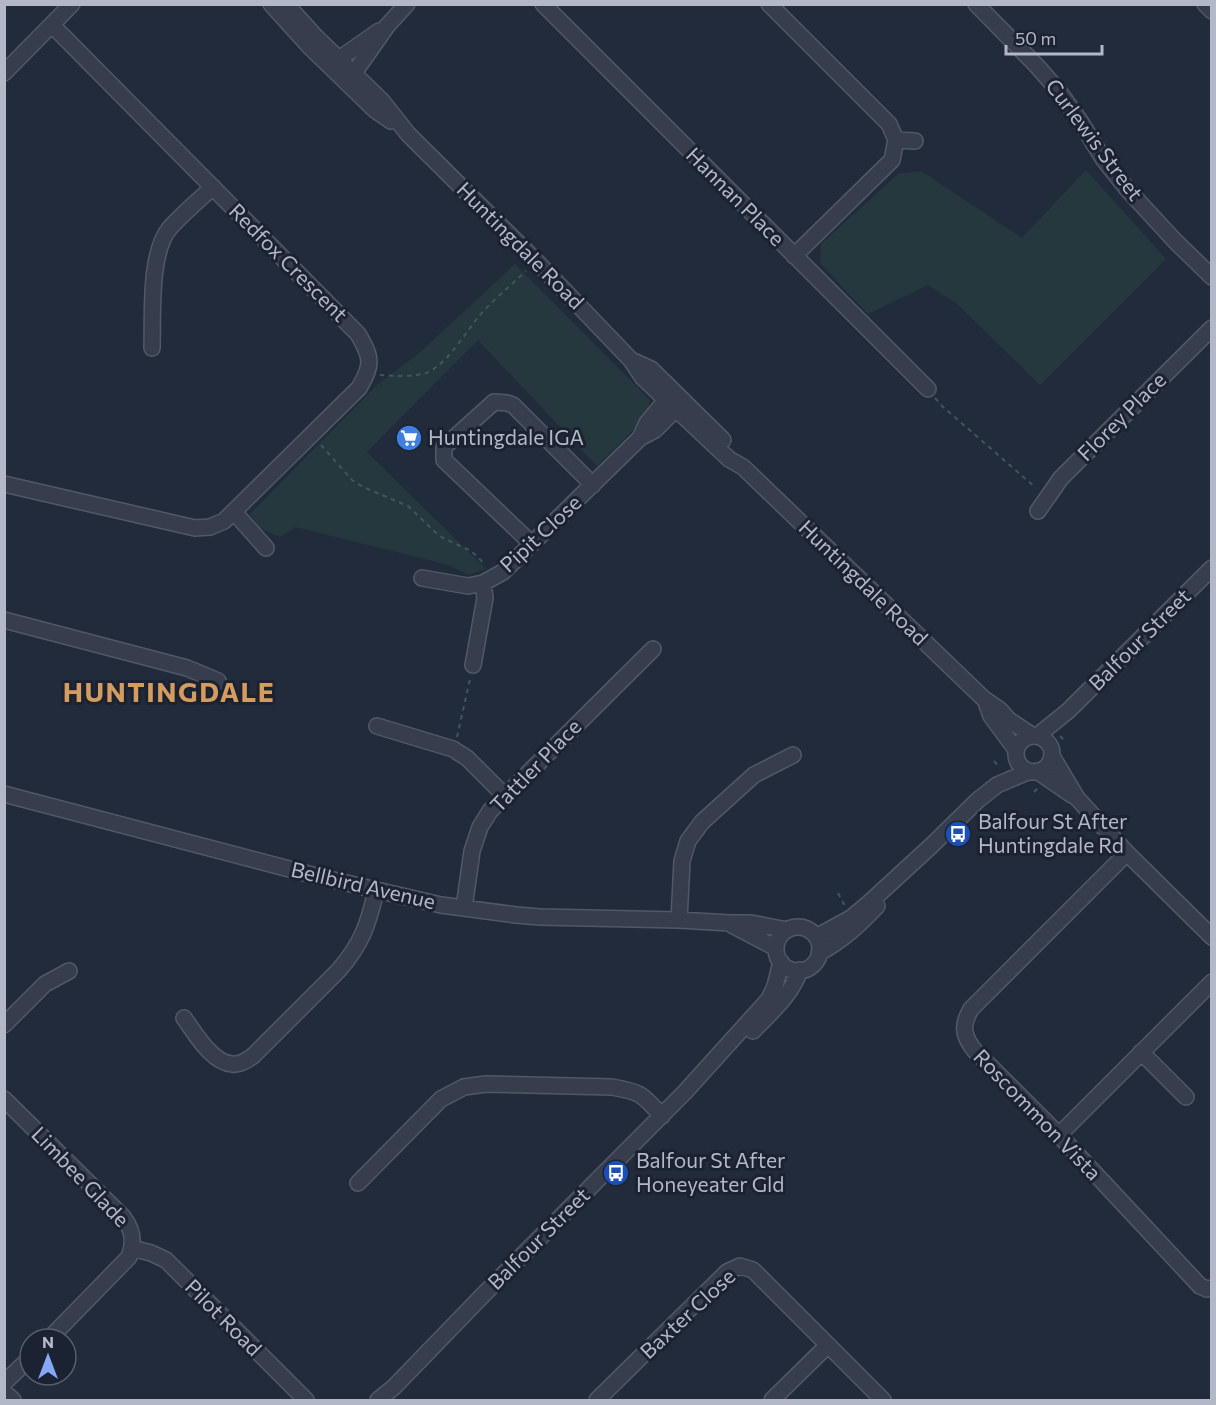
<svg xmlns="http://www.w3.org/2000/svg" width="1216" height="1405" font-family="Commissioner,sans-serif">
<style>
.green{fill:#24383d}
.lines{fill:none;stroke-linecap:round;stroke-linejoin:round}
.minor-casing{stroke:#515867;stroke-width:18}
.path{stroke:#42555a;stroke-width:2;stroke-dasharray:4.5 4.5;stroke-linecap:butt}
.minor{stroke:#363d4c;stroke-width:15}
.labels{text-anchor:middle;stroke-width:6;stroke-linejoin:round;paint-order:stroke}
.street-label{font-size:21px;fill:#b2b8c8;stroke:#1b2231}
.poi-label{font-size:21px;fill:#b2b8c8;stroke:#1b2231;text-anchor:start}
.district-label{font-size:27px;font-weight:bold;letter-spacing:1.5px;fill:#d59c5f;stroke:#1b2231}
</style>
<rect width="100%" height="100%" fill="#222b3c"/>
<path class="green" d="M 1086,170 L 1166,259 L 1040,385 L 957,304 L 928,285 L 868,314 L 820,263 L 821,244 L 898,174 L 921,171 L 1022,238 Z
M 515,264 L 650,400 L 648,414 L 644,419 L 597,466 L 478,340 L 367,452 L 486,569 L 468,575 L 449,565 L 296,527 L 280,537 L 259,528 L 250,514 L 378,384 L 418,354 Z"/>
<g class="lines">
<g class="minor-casing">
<path id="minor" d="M 271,4 L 308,45 L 375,110 L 391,121
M 286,4 L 316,37 L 382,101 L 408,134 L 536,261 L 631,360 L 643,378 L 729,459 L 743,467 L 984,699 L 1000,710 L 1009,720 L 1033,736
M 543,4 L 928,389
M 769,4 L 889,124 L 896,140 L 892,160 L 794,256
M 976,4 L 1036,65 L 1058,90 L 1080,121 L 1104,160 L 1128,190 L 1175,241 L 1212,277
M 1205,4 L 1212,11
M 334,65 L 339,59 L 379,31
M 4,73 L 72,4
M 348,79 L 354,73 L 387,26 L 407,4
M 896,140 L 915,141
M 152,348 C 153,316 149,254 169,229 C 182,214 198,201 213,187
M 631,360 L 651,369 L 723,440
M 640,438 L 647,423 L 671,394
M 4,484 L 195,528 L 210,527 L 224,521 L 359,388 C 373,364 372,358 358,334 L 52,25
M 1038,511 L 1061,478 L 1212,328
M 234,512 L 266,548
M 532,544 L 444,460 L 444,447 L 494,402 L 507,403 L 513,405 L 593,485
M 422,578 L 468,586 L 483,583 L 503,572 L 640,438 L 655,430 L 684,401
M 4,620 L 187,668 L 218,681
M 473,665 L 485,598 L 483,583
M 987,705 L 991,716 L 1016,750
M 377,726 L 453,749 L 467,758 L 505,796
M 1037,736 L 1068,711 L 1212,568
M1016 754a18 18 0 1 1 36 0a18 18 0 1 1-36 0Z
M 1052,756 L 1077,798 L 1127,853 L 1212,937
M 1037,771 L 1072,795
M 4,794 L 316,876 L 441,905 L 516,915 L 540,917 L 679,920 L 730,923 L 751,923 L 787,930
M 1127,853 L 971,1009 C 961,1026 963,1036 975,1051 L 1059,1135 L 1200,1286 L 1207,1289 L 1212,1288
M 464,908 L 472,851 L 480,827 L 490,811 L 653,649
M 679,920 L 682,861 L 688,841 L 702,822 L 754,775 L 793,755
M 732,925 L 776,948
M776 949a22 22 0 1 1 44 0a22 22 0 1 1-44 0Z
M 816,937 L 851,918 L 869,903 L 931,846 L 978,800 L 997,785 L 1030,771
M 819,953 C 842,941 859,925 877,906
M 184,1018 C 195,1033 212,1063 232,1064 C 240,1065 248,1060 254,1055 L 339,970 C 362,943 368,925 376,891
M 4,1025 L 45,984 L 69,971
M 753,1031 C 771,1012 791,996 800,970
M 1141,1052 L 1186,1097
M 4,1099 L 123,1217 C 133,1230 135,1242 129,1257 L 49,1339
M 1059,1135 L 1212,982
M 358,1183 L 441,1099 L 464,1087 L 486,1084 L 612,1087 C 641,1092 642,1094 662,1116
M 132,1248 L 151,1253 L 166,1260 L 306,1400
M 4,1383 L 30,1358
M 4,1392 L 13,1400
M 378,1400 L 394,1387 L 484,1294 L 685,1092 L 769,999 L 775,986 L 781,962
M 597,1400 L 727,1272 L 740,1266 L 753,1270 L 883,1400
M 772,1400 L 828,1345"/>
</g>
<path class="path" d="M 380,375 C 394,376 412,377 426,373 C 446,366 466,332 479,316 C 493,300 510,286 526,271
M 935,398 L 942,406 L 1036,488
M 321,445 L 352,480 L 363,487 L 408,506 L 435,532 L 443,538 L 469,550 L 477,556 L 485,565
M 1060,736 L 1065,741
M 457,737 L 470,679
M 994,761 L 1000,768
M 1034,792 L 1039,787
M 838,893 L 845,906"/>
<use href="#minor" class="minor"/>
</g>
<defs>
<g id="supermarket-disc" transform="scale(1.35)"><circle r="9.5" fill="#3f7fe0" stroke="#1b2231"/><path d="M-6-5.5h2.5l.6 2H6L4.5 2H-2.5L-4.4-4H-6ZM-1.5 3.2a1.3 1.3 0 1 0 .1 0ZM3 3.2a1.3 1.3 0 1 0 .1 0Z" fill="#fff"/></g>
<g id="bus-disc" transform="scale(1.35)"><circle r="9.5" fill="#1a4fb4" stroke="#1b2231"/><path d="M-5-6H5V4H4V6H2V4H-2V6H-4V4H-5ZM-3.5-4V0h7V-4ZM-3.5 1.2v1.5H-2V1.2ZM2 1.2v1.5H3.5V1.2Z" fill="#fff"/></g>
</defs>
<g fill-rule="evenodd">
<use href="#supermarket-disc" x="409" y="438"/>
<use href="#bus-disc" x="958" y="834"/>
<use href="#bus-disc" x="616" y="1173"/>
</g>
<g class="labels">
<g class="street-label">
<text transform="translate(1094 140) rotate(53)" y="7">Curlewis Street</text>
<text transform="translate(735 197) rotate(45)" y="7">Hannan Place</text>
<text transform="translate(520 246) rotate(45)" y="7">Huntingdale Road</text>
<text transform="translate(288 263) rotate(45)" y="7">Redfox Crescent</text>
<text transform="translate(1122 417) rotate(-45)" y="7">Florey Place</text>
<text transform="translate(541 534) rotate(-43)" y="7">Pipit Close</text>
<text transform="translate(863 583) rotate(44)" y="7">Huntingdale Road</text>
<text transform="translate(1140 640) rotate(-45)" y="7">Balfour Street</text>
<text transform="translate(536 766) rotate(-46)" y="7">Tattler Place</text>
<text transform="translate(363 886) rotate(13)" y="7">Bellbird Avenue</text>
<text transform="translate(1037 1115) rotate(46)" y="7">Roscommon Vista</text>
<text transform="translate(80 1177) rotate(46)" y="7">Limbee Glade</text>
<text transform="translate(539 1239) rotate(-45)" y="7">Balfour Street</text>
<text transform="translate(688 1314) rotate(-43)" y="7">Baxter Close</text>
<text transform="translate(223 1318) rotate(45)" y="7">Pilot Road</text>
</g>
<g class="poi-label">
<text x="428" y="445">Huntingdale IGA</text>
<text x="978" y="829">Balfour St After<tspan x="978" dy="24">Huntingdale Rd</tspan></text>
<text x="636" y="1168">Balfour St After<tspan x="636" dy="24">Honeyeater Gld</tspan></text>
</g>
<g class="district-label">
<text x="169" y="702">HUNTINGDALE</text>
</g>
</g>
<rect width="1216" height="1405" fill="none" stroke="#b2b8c8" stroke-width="12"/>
<g transform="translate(48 1357)"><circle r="28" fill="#1b2231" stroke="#575e6d" stroke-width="1.5"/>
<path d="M0-4.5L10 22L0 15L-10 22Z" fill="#85a8f9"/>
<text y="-9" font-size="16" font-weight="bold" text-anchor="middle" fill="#b2b8c8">N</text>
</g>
<path d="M1006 45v9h96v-9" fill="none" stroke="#b2b8c8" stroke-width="3"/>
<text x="1015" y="45" font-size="18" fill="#b2b8c8" stroke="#1b2231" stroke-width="4.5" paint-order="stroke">50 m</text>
</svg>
